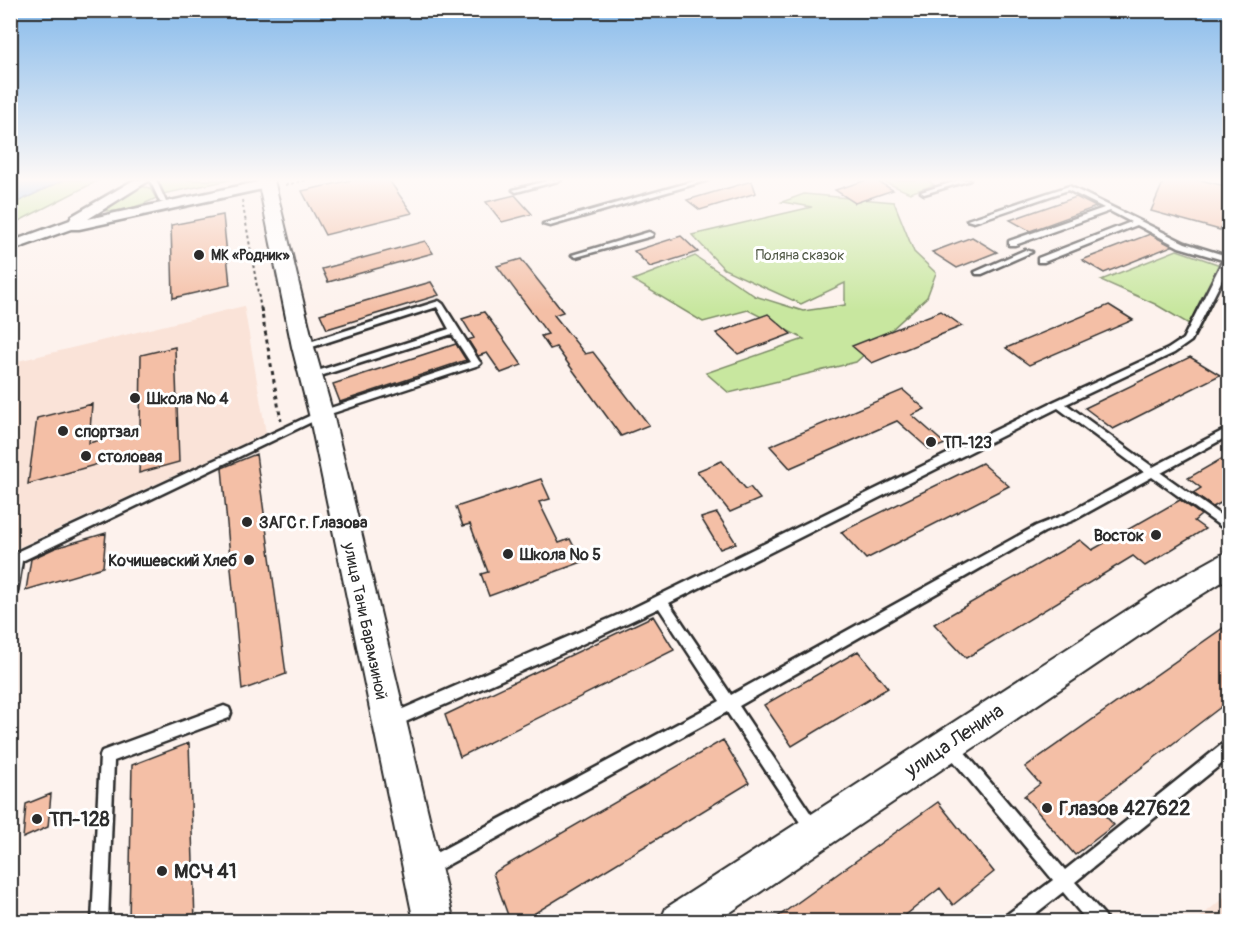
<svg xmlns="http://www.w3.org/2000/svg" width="1240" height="932" font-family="Pangolin,sans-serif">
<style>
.built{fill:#fae3d8}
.green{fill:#c8e79f;stroke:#7a8965;stroke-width:1.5}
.water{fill:#93c3ef;stroke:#6986a1;stroke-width:1.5}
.building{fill:#f4bfa6;stroke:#2b2b2b;stroke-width:1.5}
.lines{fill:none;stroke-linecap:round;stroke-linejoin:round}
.service-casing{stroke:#2b2b2b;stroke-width:5}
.minor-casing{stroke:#2b2b2b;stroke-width:5}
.tertiary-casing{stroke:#2b2b2b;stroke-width:4}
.path-far1{stroke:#2b2b2b;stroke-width:2;stroke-dasharray:3 3;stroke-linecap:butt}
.path{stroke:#2b2b2b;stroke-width:3;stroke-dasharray:4 4;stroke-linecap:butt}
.service{fill:#fff;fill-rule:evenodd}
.minor{fill:#fff;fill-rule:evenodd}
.tertiary{fill:#fff;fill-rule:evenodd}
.poi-dot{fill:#2b2b2b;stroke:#fff;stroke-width:2}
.labels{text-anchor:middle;stroke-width:6;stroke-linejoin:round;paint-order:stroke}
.far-poi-label{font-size:14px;font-weight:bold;fill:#2b2b2b;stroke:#fff;text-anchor:start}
.far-park-label{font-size:14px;fill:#525a48;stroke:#fff}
.poi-label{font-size:16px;font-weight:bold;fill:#2b2b2b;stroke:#fff;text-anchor:start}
.street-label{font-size:16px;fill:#2b2b2b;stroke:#fff}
.near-street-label{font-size:20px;fill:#2b2b2b;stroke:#fff}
.near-poi-label{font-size:20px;font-weight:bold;fill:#2b2b2b;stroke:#fff;text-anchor:start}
</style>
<rect width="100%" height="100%" fill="#fdf2ed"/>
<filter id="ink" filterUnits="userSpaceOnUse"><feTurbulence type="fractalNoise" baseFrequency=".0167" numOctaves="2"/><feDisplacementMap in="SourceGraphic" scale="12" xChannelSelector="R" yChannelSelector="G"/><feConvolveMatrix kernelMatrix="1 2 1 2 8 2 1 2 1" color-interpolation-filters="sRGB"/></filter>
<g filter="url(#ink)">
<path class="built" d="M 244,306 L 266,433 L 11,551 L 10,363 Z
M 1229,893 L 1229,921 L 1196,921 Z"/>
<path class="green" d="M 64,180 L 99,180 L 11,225 L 10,205 Z
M 157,180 L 230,180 L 163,194 Z
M 880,180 L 928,180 L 934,185 L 910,193 Z
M 140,186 L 150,188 L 156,198 C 142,206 116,214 100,210 Z
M 804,194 L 894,202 L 914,252 L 936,273 L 927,297 L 856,362 L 729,393 L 706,373 L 804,339 L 748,310 L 703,322 L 633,280 L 695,256 L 755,296 L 803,311 L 845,305 L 845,283 L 801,304 L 724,269 L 692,235 L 812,207 L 782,202 Z
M 1177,250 L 1229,268 L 1199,330 L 1155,304 L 1101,280 Z"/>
<path class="water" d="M 11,180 L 64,180 L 11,205 Z"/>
<path class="building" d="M 351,180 L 389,180 L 412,213 L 325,235 L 302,191 Z
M 867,180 L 875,180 L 893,190 L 855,203 L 835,190 Z
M 1164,180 L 1200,180 L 1230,187 L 1230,197 L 1220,230 L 1151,211 Z
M 752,181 L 756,193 L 700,210 L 687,200 Z
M 515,195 L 532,214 L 502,222 L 486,202 Z
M 1076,197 L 1096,207 L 1030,231 L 1010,220 Z
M 223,215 L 230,285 L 173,298 L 171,225 Z
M 1150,234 L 1172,246 L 1104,273 L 1082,260 Z
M 681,236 L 698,252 L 650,267 L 634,251 Z
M 972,237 L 997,252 L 957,268 L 932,252 Z
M 425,241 L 433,253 L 328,282 L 322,269 Z
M 521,259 L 563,312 L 554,315 L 585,354 L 593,352 L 649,425 L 621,436 L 556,347 L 550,349 L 541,336 L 548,334 L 497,266 Z
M 431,282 L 439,295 L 327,329 L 320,314 Z
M 1109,305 L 1133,320 L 1029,365 L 1006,348 Z
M 941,311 L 962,326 L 872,363 L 852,346 Z
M 484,312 L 493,324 L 522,365 L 501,373 L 487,353 L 478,356 L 468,340 L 474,338 L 462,319 Z
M 768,314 L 791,334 L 738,354 L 716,333 Z
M 456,344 L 466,360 L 340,402 L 333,384 Z
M 175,347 L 179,462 L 139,473 L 140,452 L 28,484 L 37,418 L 92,404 L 89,443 L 140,429 L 141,355 Z
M 1190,357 L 1220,375 L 1113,429 L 1085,408 Z
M 903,390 L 925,409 L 912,415 L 945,444 L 930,450 L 897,421 L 790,468 L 770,446 Z
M 256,454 L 286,674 L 242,690 L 222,468 Z
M 1230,454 L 1230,498 L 1213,507 L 1193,493 L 1201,488 L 1188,478 Z
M 722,461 L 746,489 L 750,487 L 760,499 L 730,512 L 697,471 Z
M 982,463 L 1009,486 L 866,559 L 841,532 Z
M 541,479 L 550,499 L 539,502 L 559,543 L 570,539 L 582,562 L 489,596 L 481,574 L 488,572 L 470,524 L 463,526 L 456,507 Z
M 1180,500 L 1201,515 L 1194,521 L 1205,529 L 1145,566 L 1133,556 L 966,658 L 934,624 L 1080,540 L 1092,550 Z
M 717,513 L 736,543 L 720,549 L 701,518 Z
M 106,533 L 103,567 L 26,590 L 31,559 L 55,548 Z
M 653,616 L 674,650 L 460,757 L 445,715 Z
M 1223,628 L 1230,633 L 1230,700 L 1094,804 L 1114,825 L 1075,855 L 1024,796 L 1040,784 L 1025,767 Z
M 858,651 L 888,688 L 792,746 L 764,705 Z
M 723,740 L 749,783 L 522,921 L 510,921 L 493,873 Z
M 189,743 L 195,921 L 129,921 L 132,765 Z
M 51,794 L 48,827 L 23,838 L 26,804 Z
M 938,802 L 994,872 L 953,905 L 940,888 L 898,921 L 772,921 Z"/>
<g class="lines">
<g class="service-casing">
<path id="service" d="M 150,180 L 156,180 L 166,202 L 165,203 L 160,202 Z
M 550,180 L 561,180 L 516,192 L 513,190 Z
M 698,180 L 708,180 L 550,226 L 543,224 Z
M 960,180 L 970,180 L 924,194 L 921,192 Z
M 1069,186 L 1185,243 L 1230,257 L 1230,264 L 1191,341 L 1174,353 L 1066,404 L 1153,467 L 1230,427 L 1230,435 L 1161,473 L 1230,522 L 1230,533 L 1152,477 L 1074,520 L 1044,532 L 739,706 L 817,823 L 820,828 L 817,833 L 812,836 L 807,833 L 727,712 L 433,873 L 427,875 L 421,873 L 419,867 L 421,861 L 720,701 L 659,608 L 567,651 L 394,727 L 389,725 L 387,720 L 389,715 L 625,612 L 1055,401 L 1168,349 L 1183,339 L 1223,260 L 1179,247 L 1137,225 L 1044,262 L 1038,262 L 1038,258 L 1131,222 L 1110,211 L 1015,245 L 1009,245 L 1009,241 L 1104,208 L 1068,190 L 974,222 L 967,220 ZM 1058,408 L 1144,472 L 1066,514 L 1036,526 L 731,695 L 669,603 Z
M 649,232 L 653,234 L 652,236 L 576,257 L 572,255 Z
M 1025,250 L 1032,252 L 982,274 L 976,274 L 975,272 Z
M 439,301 L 443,304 L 479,361 L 481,363 L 479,365 L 324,416 L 22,561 L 17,592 L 15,596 L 10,597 L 10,555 L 318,412 L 470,362 L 452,334 L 314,378 L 308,378 L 306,376 L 308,374 L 449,329 L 437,307 L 306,349 L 300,349 L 300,345 Z
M 224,706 L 229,708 L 231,713 L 229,718 L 114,761 L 108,922 L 92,922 L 100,756 L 102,751 Z
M 1230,740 L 1230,757 L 1075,882 L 1105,916 L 1107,922 L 1088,922 L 1063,892 L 1025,922 L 1003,922 L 1005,916 L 1053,880 L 947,753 L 945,748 L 947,743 L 952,741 L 957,743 L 1065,870 L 1225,742 Z"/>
</g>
<g class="minor-casing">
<path id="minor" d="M 134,180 L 150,180 L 88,219 L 267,180 L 274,184 L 267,188 L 79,229 L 71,229 L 10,251 L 10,242 L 70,220 L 72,216 Z"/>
</g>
<g class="tertiary-casing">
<path id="tertiary" d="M 258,180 L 274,180 L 314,347 L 333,414 L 454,922 L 414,922 L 309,414 L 292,347 Z
M 1230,550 L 1230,577 L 1180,608 L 716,922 L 660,922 L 666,908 L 1158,590 Z"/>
</g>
<path class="path-far1" d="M 285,185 L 308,180
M 242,200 L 261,310"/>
<path class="path" d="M 261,308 L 281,421"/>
<use href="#service" class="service"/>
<use href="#minor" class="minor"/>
<use href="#tertiary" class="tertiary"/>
</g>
</g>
<linearGradient id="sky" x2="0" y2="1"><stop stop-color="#86baeb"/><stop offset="0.58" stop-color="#fef9f7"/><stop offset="1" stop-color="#fef9f7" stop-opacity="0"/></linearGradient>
<rect width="1240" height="310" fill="url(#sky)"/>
<g class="poi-dot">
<circle cx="199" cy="255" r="6"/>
<circle cx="135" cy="398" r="6"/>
<circle cx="63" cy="431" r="6"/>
<circle cx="931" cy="442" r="6"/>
<circle cx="86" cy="456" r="6"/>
<circle cx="247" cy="522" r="6"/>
<circle cx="1156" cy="535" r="6"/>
<circle cx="508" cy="554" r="6"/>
<circle cx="249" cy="560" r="6"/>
<circle cx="1047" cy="808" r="6"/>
<circle cx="37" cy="819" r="6"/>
<circle cx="162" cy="871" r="6"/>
</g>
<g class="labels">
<g class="far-poi-label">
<text x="211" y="260">МК «Родник»</text>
</g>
<g class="far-park-label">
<text x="800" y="260">Поляна сказок</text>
</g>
<g class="poi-label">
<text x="147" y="404">Школа № 4</text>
<text x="75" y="437">спортзал</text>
<text x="943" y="448">ТП-123</text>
<text x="98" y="462">столовая</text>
<text x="259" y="528">ЗАГС г. Глазова</text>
<text x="1144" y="541" text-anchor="end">Восток</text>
<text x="520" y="560">Школа № 5</text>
<text x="237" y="566" text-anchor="end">Кочишевский Хлеб</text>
</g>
<g class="street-label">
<text transform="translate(366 621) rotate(78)" y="6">улица Тани Барамзиной</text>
</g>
<g class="near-street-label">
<text transform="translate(954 740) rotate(-34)" y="7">улица Ленина</text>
</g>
<g class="near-poi-label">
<text x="1059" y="815">Глазов 427622</text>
<text x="49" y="826">ТП-128</text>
<text x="174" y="878">МСЧ 41</text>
</g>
</g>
<rect width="1240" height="932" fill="none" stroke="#fff" stroke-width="36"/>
<rect x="18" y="18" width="1204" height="896" fill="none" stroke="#2b2b2b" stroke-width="2" filter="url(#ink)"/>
</svg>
